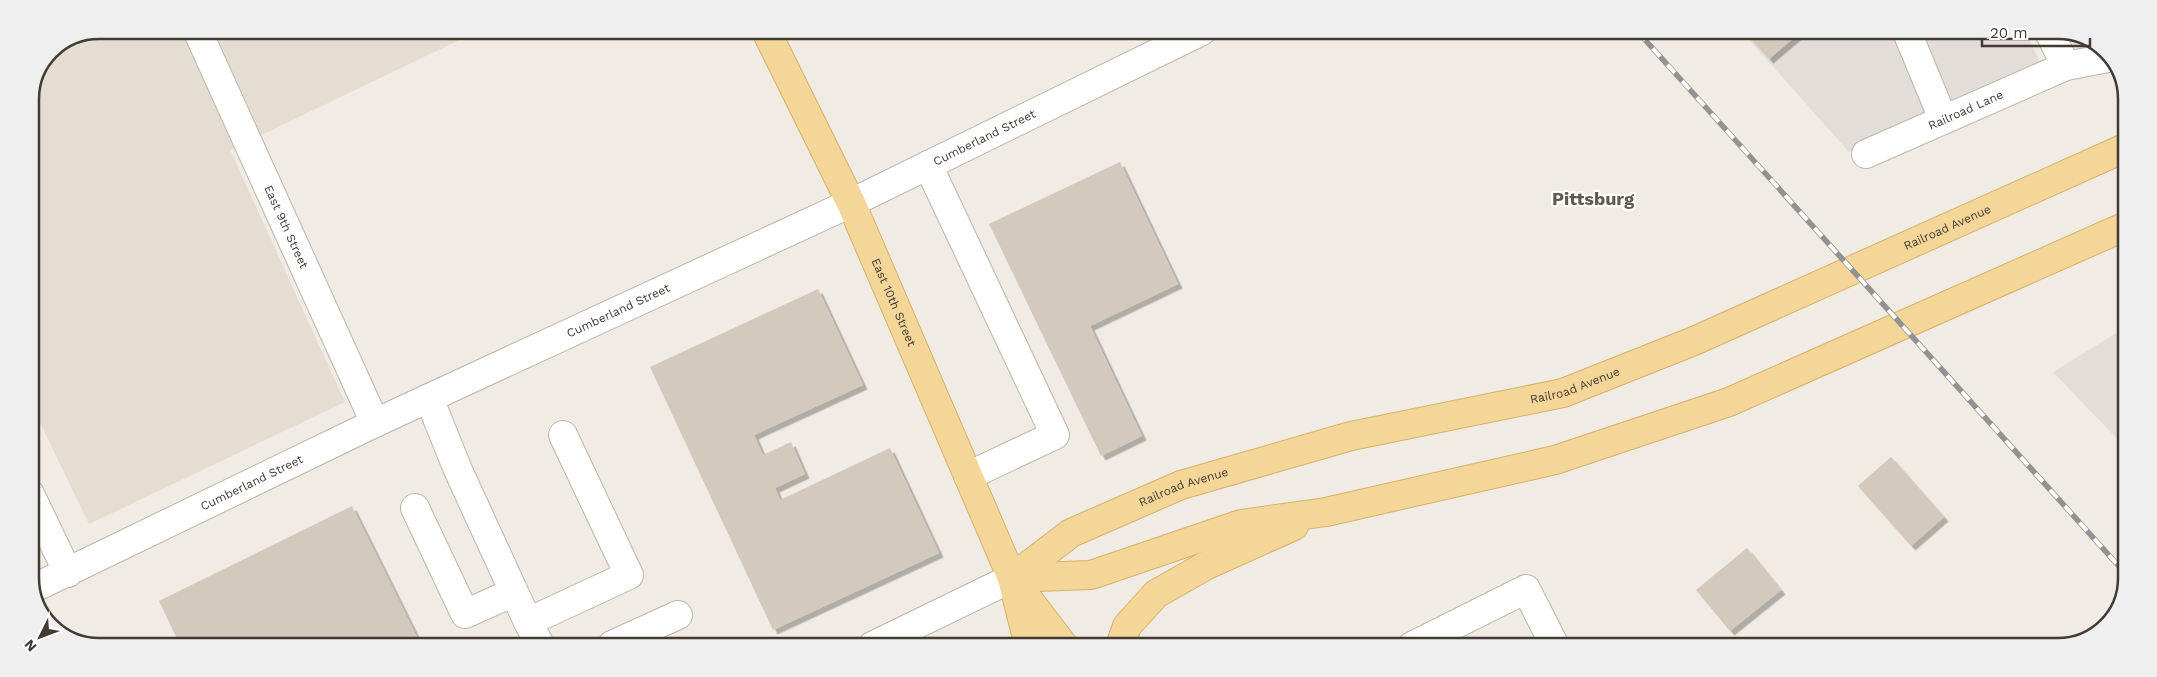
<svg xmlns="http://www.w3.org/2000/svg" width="2157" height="677" font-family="'Work Sans',sans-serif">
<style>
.residential{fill:#e3ddd2}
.industrial{fill:#e2ddd8}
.building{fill:#d3c9bd;filter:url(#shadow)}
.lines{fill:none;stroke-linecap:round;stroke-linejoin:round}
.minor-casing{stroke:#bdb5aa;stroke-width:30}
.major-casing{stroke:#d6b26b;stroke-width:30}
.minor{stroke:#fff;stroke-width:28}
.major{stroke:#f4d698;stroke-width:28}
.rail-casing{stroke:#929292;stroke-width:5.5}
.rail{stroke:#fff;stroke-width:4;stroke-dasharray:11;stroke-linecap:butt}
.labels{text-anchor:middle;stroke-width:4.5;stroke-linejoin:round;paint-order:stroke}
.street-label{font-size:12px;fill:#413b34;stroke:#fff}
.district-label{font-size:18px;font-weight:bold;fill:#63594c;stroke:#fff}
.rim{fill:none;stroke:#413b34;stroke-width:2.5}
</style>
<defs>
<filter id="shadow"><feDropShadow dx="4.5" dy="4.5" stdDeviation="0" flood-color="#0004"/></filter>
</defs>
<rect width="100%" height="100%" fill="#f0ebe3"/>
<path class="residential" d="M 99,30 L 478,31 L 230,150 L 345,402 L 89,524 L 30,402 L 30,98 L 50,50 Z"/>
<path class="industrial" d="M 1742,32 L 2026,32 L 2040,63 L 1849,152 Z
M 2126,327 L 2125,447 L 2053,372 Z"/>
<path class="building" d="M 1745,32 L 1801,32 L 1769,59 Z
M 1120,162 L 1178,284 L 1090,326 L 1142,436 L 1101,456 L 989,224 Z
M 818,289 L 863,385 L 754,435 L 763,455 L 791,442 L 805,474 L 775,488 L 780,500 L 890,448 L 939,553 L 773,630 L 650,367 Z
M 1891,457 L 1944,517 L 1911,546 L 1858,486 Z
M 352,506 L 421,645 L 180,645 L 159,601 Z
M 1747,548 L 1781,590 L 1730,631 L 1696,590 Z"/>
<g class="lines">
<g class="minor-casing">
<g id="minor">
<path id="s1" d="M 197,30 L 375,423"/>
<path d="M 1907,32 L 1943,119"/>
<path d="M 2049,32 L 2066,66"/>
<path id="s2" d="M 1866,154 L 2066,66 L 2113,57"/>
<path d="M 928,165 L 1055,435 L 968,476"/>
<path d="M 429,398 L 458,470 L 514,592"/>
<path d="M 30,494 L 68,573"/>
<path d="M 415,508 L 465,614 L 514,592 L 528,622 L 629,575 L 563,435"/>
<path id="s3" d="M 32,589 L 375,423 L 851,203 L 1202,31"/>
<path d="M 528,622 L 540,645"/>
<path d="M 612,645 L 678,615"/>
<path d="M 872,646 L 1012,578"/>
<path d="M 1412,646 L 1526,589 L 1555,646"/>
</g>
</g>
<g class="major-casing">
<g id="major">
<path id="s4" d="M 766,31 L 851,203 L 1012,578 L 1029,646"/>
<path id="s5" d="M 1012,578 L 1071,533 L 1181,485 L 1351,436 L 1563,393 L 1694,341 L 2127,147"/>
<path d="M 1012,578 L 1091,575 L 1241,524 L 1326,512 L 1555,460 L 1729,402 L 2126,226"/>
<path d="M 1019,587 L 1064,646"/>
<path d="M 1120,646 L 1127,626 L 1156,594 L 1207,565 L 1294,526"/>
</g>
</g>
<use href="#minor" class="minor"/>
<use href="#major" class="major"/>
<g class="rail-casing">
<path id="rail" d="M 1638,32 L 2125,573"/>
</g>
<use href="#rail" class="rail"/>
</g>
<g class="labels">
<g class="street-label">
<text dy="4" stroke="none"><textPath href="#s2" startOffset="109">Railroad Lane</textPath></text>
<text dy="4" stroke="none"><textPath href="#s3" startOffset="1054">Cumberland Street</textPath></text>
<text dy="4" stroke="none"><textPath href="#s1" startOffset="216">East 9th Street</textPath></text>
<text dy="4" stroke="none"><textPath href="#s5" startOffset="1006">Railroad Avenue</textPath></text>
<text dy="4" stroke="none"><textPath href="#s4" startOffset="300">East 10th Street</textPath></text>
<text dy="4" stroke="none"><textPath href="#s3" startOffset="649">Cumberland Street</textPath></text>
<text dy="4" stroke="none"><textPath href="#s5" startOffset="601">Railroad Avenue</textPath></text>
<text dy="4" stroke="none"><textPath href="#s3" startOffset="244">Cumberland Street</textPath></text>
<text dy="4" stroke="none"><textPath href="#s5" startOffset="196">Railroad Avenue</textPath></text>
</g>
<g class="district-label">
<text x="1593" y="205">Pittsburg</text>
</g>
</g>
<path d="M0 0H2157V677H0ZM99 39H2058A60 60 0 0 1 2118 99V578A60 60 0 0 1 2058 638H99A60 60 0 0 1 39 578V99A60 60 0 0 1 99 39Z" fill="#f0efef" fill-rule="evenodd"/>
<path class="rim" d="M99 39H2058A60 60 0 0 1 2118 99V578A60 60 0 0 1 2058 638H99A60 60 0 0 1 39 578V99A60 60 0 0 1 99 39Z"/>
<g transform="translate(40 637) rotate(228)" stroke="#ffffff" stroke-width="4" paint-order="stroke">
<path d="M0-4L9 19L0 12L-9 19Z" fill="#413b34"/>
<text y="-8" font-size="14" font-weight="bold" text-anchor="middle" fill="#413b34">N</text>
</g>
<path d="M1982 38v8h108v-8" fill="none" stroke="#413b34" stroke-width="2.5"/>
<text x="1990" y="38" font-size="15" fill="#413b34" stroke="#ffffff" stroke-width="4" paint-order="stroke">20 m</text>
</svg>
